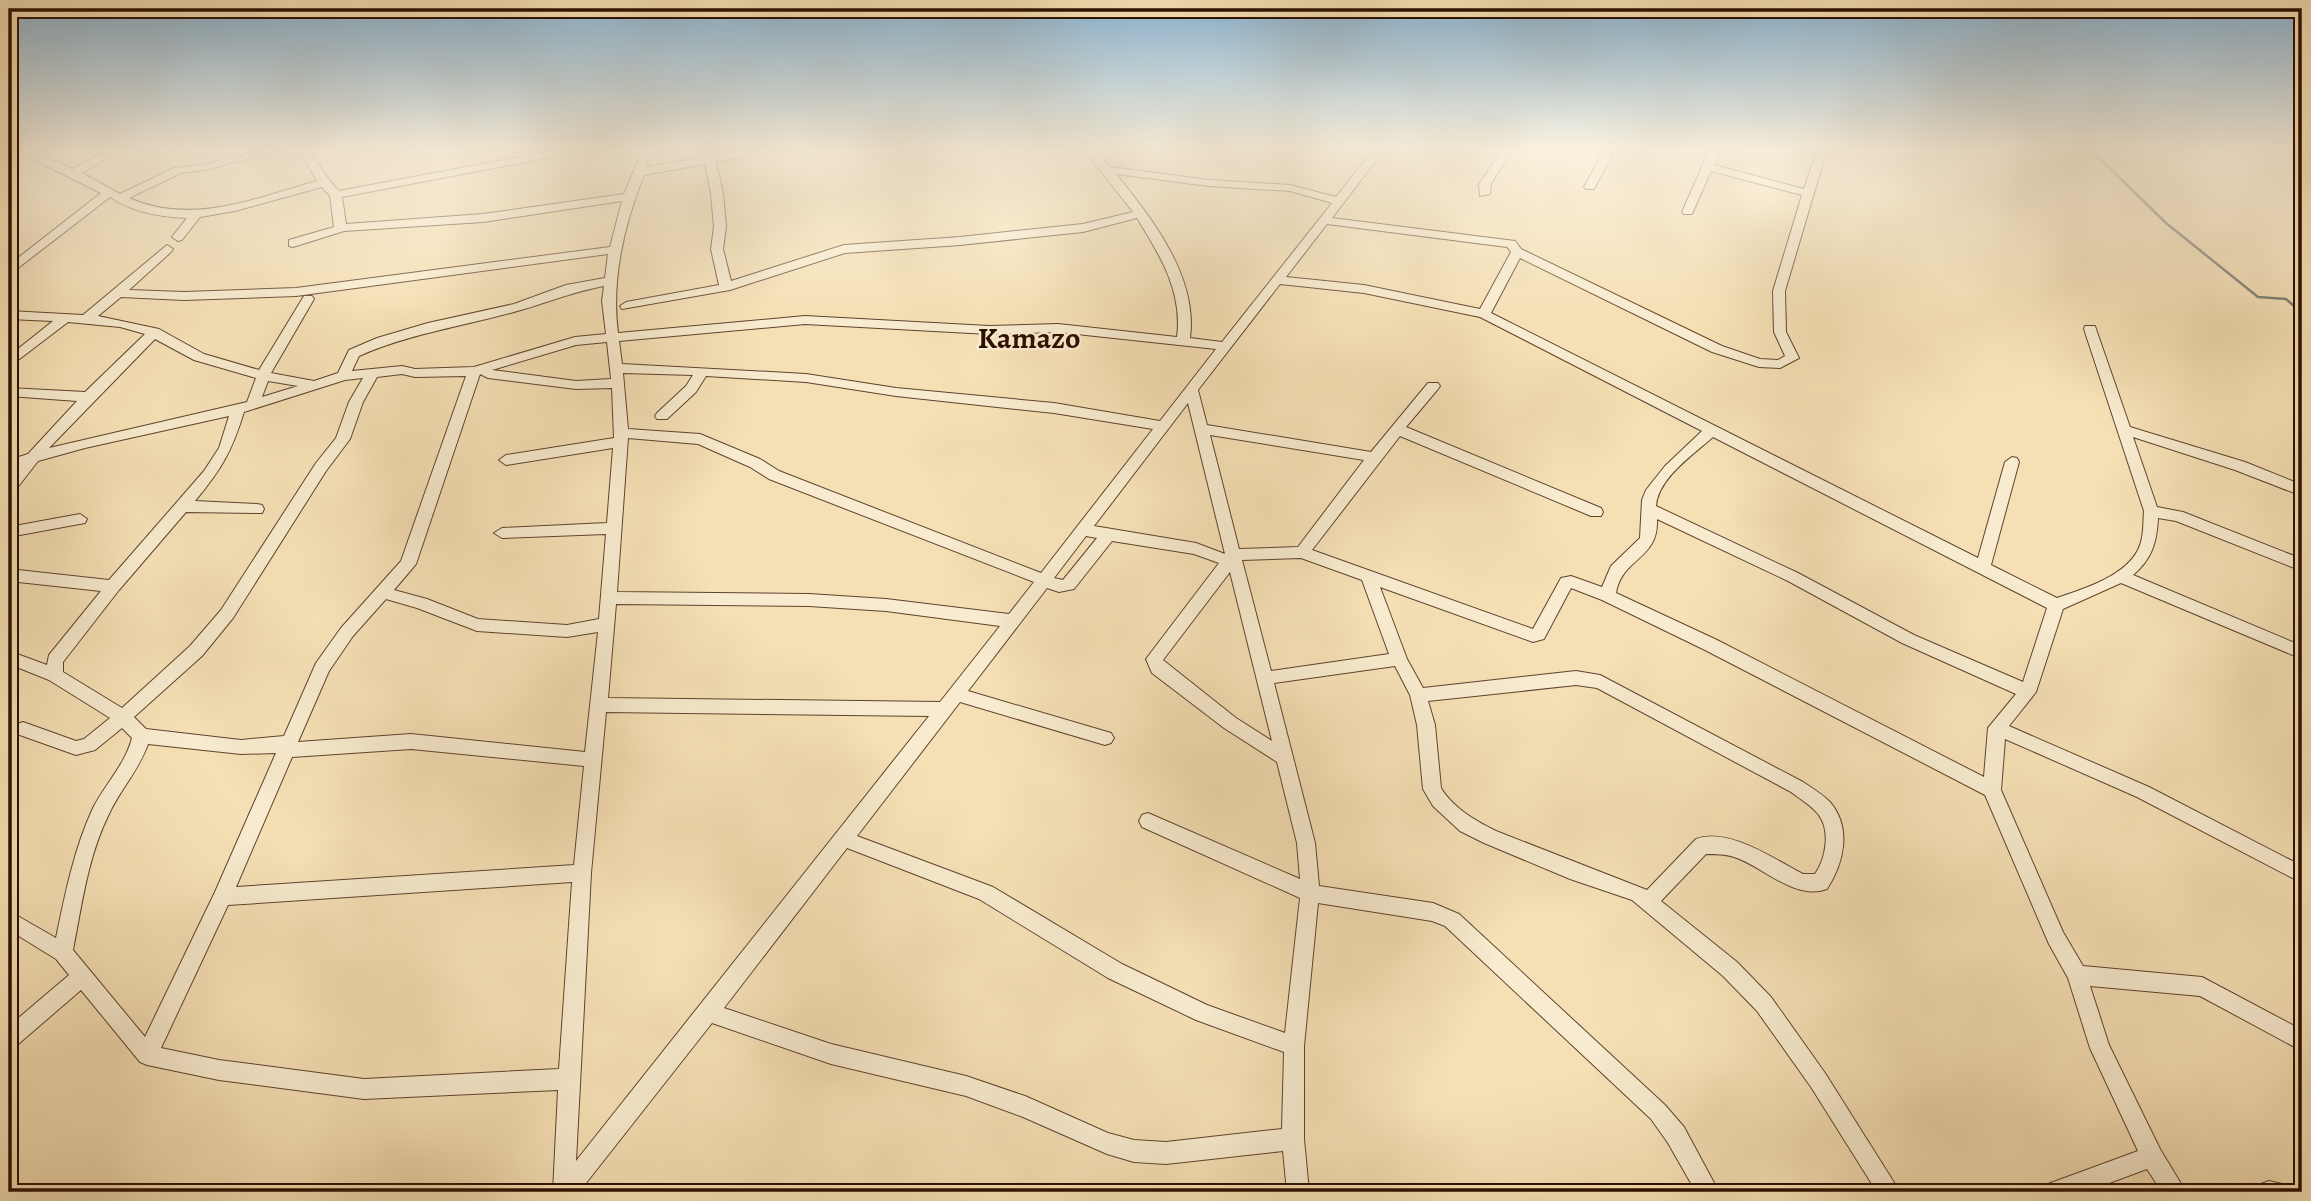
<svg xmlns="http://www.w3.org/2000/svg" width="2311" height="1201" font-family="Alegreya,serif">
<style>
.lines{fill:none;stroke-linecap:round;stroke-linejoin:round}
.stream{stroke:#72766e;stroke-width:2.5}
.minor-casing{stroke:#5f432d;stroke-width:2}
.minor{fill:#f8ebcf;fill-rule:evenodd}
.labels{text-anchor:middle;stroke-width:5;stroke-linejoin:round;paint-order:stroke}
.quarter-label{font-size:30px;font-weight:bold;fill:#2d0f00;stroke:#f8ebcf}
</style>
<rect width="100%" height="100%" fill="#f5e0b5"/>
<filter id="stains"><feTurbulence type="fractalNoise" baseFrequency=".00286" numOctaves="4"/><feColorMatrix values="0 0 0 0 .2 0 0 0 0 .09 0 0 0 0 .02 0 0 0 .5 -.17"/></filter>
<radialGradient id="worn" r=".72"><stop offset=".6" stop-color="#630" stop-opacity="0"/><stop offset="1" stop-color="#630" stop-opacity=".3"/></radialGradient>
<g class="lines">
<path class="stream" d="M 2090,149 L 2166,223 L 2258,297 L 2286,299 L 2302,313"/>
<g class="minor-casing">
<path id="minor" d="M 13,149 L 27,149 L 73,169 L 110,149 L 123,149 L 82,173 L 120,194 L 174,168 L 205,164 L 266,149 L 284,149 L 205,170 L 181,173 L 129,198 C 191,226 256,198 317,181 L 307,163 L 293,149 L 305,149 C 319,161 325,178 339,191 L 562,149 L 584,149 L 579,152 L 342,197 L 346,224 L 483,214 L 624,194 L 643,149 L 653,149 L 646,167 L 750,149 L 773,149 L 768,152 L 716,162 L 723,193 L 726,227 L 723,249 L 731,281 L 844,245 L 960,237 L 1083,224 L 1133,212 L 1083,149 L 1094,149 L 1110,167 L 1209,180 L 1290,185 L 1336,197 L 1374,149 L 1385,149 L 1332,218 L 1515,241 L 1521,249 L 1722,346 L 1760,359 L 1778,360 L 1785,356 L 1774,332 L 1773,291 L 1802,195 L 1711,171 L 1692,214 L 1684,214 L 1682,212 L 1710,149 L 1720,149 L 1714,165 L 1804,189 L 1817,149 L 1827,149 L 1785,291 L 1786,332 L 1799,358 L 1780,368 L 1759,367 L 1712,352 L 1520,258 L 1491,313 L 1978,558 L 2005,462 L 2012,457 L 2017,458 L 2019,462 L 1991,565 L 2057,598 C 2083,589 2124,577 2138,550 C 2144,538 2143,524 2144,511 L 2084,329 L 2085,326 L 2095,326 L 2096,329 L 2130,427 L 2245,462 L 2302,485 L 2302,496 L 2235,470 L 2133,437 L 2157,507 L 2183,512 L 2302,559 L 2302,571 L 2176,521 L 2158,518 C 2157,542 2152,559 2133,575 L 2302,646 L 2302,659 L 2121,583 L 2063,609 L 2036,692 L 2009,726 L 2149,787 L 2302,866 L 2302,883 L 2137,797 L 2005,739 L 2001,790 L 2063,932 L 2083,966 L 2202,977 L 2302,1030 L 2302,1051 L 2200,996 L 2090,986 L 2109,1045 L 2160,1149 L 2186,1192 L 2162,1192 L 2147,1169 L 2085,1192 L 2045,1192 L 2048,1184 L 2138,1151 L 2090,1048 L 2068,978 L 2049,944 L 1985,795 L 1705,650 L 1602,600 L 1571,588 L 1544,639 L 1533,642 L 1380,587 L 1407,659 L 1423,688 L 1576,671 L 1600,675 L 1803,782 C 1812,788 1822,794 1830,802 C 1852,828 1844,863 1827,889 C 1794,901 1763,866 1734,857 C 1726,854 1715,854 1706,854 L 1661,901 L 1737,962 L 1771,997 L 1825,1073 L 1900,1192 L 1877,1192 L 1811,1087 L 1757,1011 L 1723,976 L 1632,900 L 1570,879 L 1484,843 L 1460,831 L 1433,806 L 1423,789 L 1417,725 L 1410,695 L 1395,666 L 1274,683 L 1315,843 L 1319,886 L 1433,903 L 1459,914 L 1665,1105 L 1684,1127 L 1719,1192 L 1696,1192 L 1668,1143 L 1651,1119 L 1445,926 L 1432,921 L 1318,903 L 1304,1046 L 1304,1139 L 1309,1192 L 1287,1192 L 1283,1151 L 1166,1164 L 1134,1162 L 1107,1154 L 1023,1117 L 966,1096 L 831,1064 L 712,1023 L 579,1192 L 553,1192 L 558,1090 L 364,1099 L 219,1080 L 147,1065 L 140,1062 L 81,990 L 16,1046 L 9,1049 L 9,1026 L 69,975 L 56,959 L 9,930 L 9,911 L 56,938 C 65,894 74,849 93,808 C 105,784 125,765 132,738 L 122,728 L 95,750 L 76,755 L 17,734 L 14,729 L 17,724 L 23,722 L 76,741 L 84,739 L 110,718 L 49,680 L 9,664 L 9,651 L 47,665 L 49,655 L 101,591 L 9,581 L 9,569 L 109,580 L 204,471 L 219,448 L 229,416 L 85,448 L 38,461 L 14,492 L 9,493 L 9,478 L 17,468 L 9,470 L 9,460 L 28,454 L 77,401 L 9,396 L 9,388 L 85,392 L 145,334 L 120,327 L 68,322 L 9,367 L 9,356 L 53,321 L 9,319 L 9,311 L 83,315 L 167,245 L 173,249 L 171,252 L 129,290 L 184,292 L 296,288 L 610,247 L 622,201 L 483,222 L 344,231 L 293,247 L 289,246 L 289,240 L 334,227 L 330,196 L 322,187 L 235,211 L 200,217 L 182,240 L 178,241 L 172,237 L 187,218 C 160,217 132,212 110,197 L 9,275 L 9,265 L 101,193 ZM 705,164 L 711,193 L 714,227 L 711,249 L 719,285 L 626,302 L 620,306 L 622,309 L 730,290 L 845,253 L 960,245 L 1083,232 L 1137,218 C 1160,255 1183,292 1177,337 L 1058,324 L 989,326 L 805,316 L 618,333 C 611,279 624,225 644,175 ZM 1116,174 L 1209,186 L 1290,191 L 1332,203 L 1222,342 L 1190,338 C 1198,277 1153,220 1116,174 ZM 1327,224 L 1507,247 L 1511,252 L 1480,309 L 1364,285 L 1286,277 ZM 608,254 L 605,278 L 566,285 L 514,304 L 428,323 L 377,338 L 349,350 L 338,373 L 314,381 L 271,373 L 314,299 L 312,296 L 304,296 L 259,370 L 204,354 L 159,329 L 98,316 L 121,297 L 184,300 L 296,296 ZM 1280,284 L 1364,293 L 1480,317 L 1702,431 L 1665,466 L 1646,490 L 1642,500 L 1640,538 L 1611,566 L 1602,587 L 1571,576 L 1561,578 L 1533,629 L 1312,550 L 1400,436 L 1591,516 L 1601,516 L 1603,512 L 1601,508 L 1406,427 L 1438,389 L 1440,386 L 1438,383 L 1428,383 L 1371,452 L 1207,425 L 1198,390 ZM 604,286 L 602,301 L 606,334 L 575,337 L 474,367 L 415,369 L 402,366 L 352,371 L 359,356 C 411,333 466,326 521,310 C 549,302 575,291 604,286 ZM 805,324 L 989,334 L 1058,332 L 1216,349 L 1160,421 L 1054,403 L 896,388 L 806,374 L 622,364 L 619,341 ZM 155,339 L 194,360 L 256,378 L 247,402 L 49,448 ZM 607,342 L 611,379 L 576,381 L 492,370 L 576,345 ZM 623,373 L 693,375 L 686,386 L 657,413 L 655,416 L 657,419 L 667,419 L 696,392 L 706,376 L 806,382 L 896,396 L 1054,413 L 1153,429 L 1041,573 L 779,471 L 760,459 L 700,434 L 628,429 ZM 402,374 L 415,377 L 466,376 L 401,561 L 341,628 L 316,663 L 284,736 L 241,740 L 146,729 L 134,717 L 202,656 L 233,618 L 326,471 L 350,439 L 363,402 L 377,377 ZM 480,374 L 488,378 L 576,389 L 612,388 L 614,438 L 506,455 L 499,460 L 506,465 L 613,448 L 607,523 L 502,528 L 494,533 L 502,538 L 606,534 L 599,619 L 567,625 L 478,619 L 427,599 L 394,590 L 416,564 ZM 363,378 L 349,402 L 336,438 L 316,463 L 221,610 L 190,646 L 122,708 L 63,672 L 63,662 L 119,590 L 186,512 L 262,513 L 264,509 L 262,505 L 257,504 L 195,501 C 221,470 232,451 244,412 L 345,380 ZM 268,381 L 298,386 L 262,397 ZM 1188,403 L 1225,554 L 1196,543 L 1094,526 ZM 1210,435 L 1364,460 L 1298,547 L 1239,549 ZM 1713,437 L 2047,608 L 2023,682 L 1914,635 L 1798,573 L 1656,506 C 1658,478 1694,454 1713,437 ZM 628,438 L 698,444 L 750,467 L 769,479 L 1034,582 L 1009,614 L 886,599 L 809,594 L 617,592 ZM 1657,519 L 1788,581 L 1902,643 L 2016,694 L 1988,728 L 1984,777 L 1717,640 L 1616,593 C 1622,557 1659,560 1657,519 ZM 1086,536 L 1097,538 L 1063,580 L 1054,578 ZM 1112,541 L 1194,554 L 1219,563 L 1146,659 L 1152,673 L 1224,728 L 1277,762 L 1297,843 L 1300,879 L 1148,813 L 1142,815 L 1139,821 L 1142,827 L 1300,898 L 1285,1033 L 1207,1005 L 1122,964 L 993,887 L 857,836 L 960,702 L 1105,745 L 1111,743 L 1114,738 L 1111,733 L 968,691 L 1047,588 L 1059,592 L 1074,589 ZM 1301,558 L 1362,580 L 1389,654 L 1271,671 L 1242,560 ZM 1230,572 L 1272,741 L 1236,718 L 1163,660 ZM 386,599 L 417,608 L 477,631 L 567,637 L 598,632 L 585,752 L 411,734 L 298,742 L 329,671 L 353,636 ZM 616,604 L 809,606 L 886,611 L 1000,626 L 940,702 L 608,698 ZM 1576,685 L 1597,688 L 1791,792 C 1800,799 1811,805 1818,814 C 1831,830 1826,858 1815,874 L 1803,874 C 1774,859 1728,827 1696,839 L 1647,890 L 1496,831 C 1476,821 1453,808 1441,788 L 1435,725 L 1428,701 ZM 606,712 L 929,716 L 576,1161 L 591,873 ZM 148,744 L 241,754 L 276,753 L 215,892 L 145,1037 L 73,950 C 82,904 88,856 109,814 C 120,790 139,770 148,744 ZM 411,749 L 584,766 L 574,865 L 236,887 L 292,757 ZM 847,848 L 979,899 L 1108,978 L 1196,1020 L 1284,1052 L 1282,1129 L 1166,1142 L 1134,1140 L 1108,1133 L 1025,1096 L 966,1076 L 831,1044 L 724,1008 ZM 572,882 L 559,1069 L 364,1079 L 219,1060 L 161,1048 L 228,905 Z
M 1027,149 L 1070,149 C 1059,157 1038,157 1027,149 Z
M 1502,149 L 1512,149 L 1491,184 L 1490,194 L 1480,196 L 1479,184 Z
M 1605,149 L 1615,149 L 1594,189 L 1586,189 L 1584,187 Z
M 80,514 L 87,519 L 85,523 L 9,537 L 9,527 Z
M 2269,1181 L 2282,1184 L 2285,1192 L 2258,1192 L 2261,1184 Z"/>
</g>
<use href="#minor" class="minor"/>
</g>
<linearGradient id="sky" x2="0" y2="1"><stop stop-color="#8bb6d5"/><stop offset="0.47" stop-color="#faf1de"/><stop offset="1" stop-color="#faf1de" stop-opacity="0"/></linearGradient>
<rect width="2311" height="317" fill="url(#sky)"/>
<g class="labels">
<g class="quarter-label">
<text x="1029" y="348">Kamazo</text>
</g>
</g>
<rect width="2311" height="1201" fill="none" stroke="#f5e0b5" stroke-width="35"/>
<rect x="10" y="10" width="2290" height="1180" fill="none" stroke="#2d0f00" stroke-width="3.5"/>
<rect x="18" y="18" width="2276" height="1166" fill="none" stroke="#2d0f00" stroke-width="2"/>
<rect width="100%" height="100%" filter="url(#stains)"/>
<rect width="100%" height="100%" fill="url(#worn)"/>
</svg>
